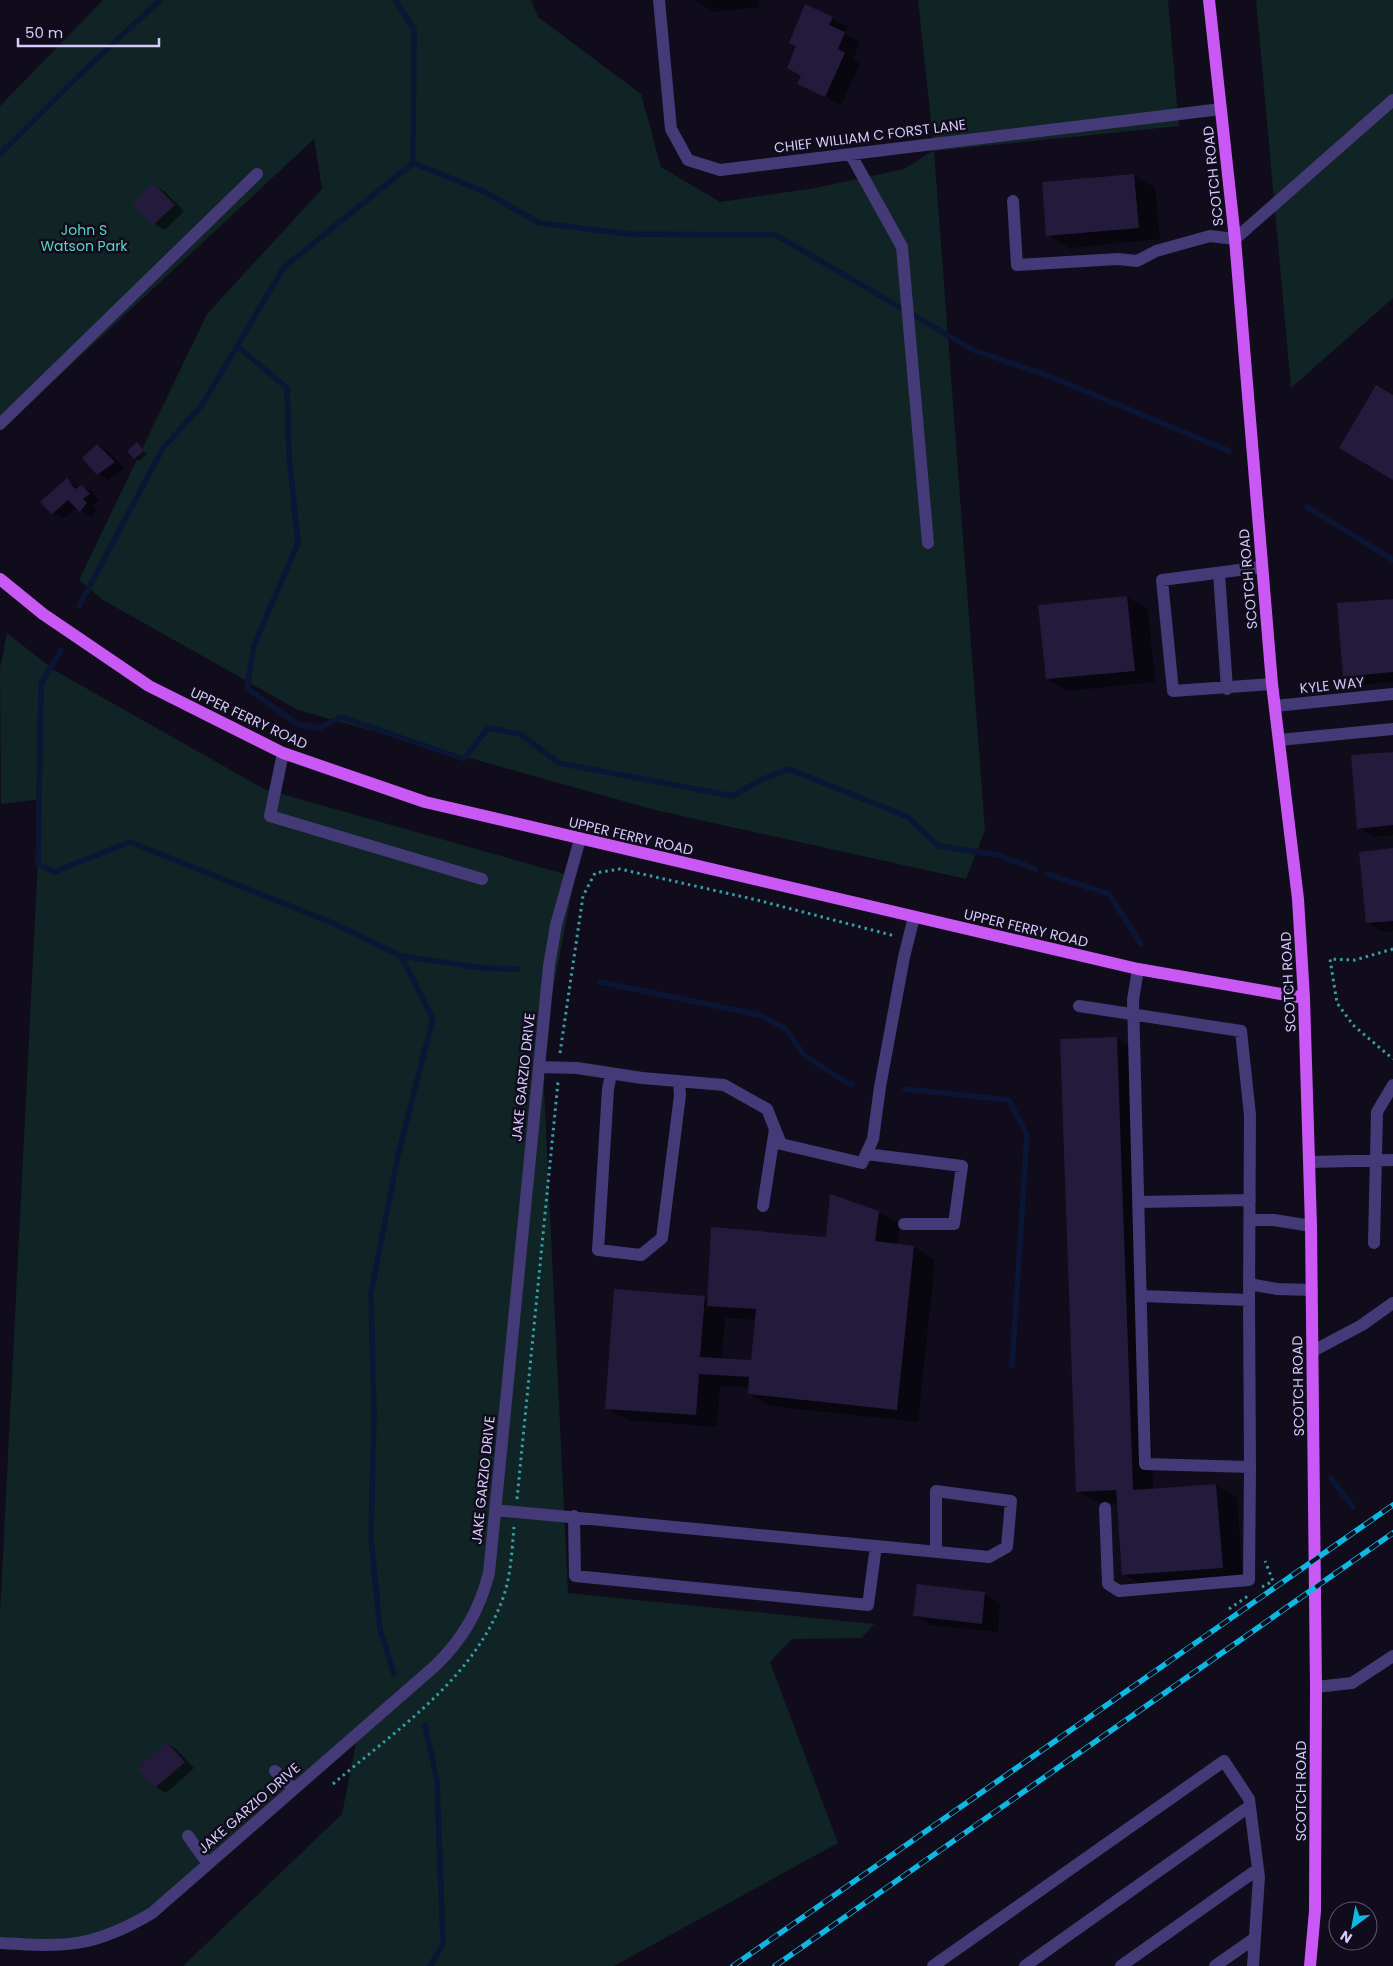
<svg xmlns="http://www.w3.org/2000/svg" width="1393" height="1966" font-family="Poppins,sans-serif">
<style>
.green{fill:#102325}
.shadow{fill:#0007;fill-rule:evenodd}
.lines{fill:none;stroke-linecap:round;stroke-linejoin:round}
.stream{stroke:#0b1635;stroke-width:5.5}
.building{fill:#241a3b}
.path{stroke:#34a0a5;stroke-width:3;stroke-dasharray:2.5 4;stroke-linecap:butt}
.minor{stroke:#433a77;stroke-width:12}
.major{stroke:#ca58f4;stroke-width:12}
.rail-casing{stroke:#0fb7e3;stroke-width:5.5}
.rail{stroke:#100c1b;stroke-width:4;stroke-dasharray:11;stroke-linecap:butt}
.labels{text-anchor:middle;stroke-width:5;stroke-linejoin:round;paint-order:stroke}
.street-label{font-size:14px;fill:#d5cafc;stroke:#100c1b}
.park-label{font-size:14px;fill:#5cd5c4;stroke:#100c1b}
</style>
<rect width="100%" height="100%" fill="#100c1b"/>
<path class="green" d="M 103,0 L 531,0 L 538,17 L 641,94 L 661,167 L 720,202 L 815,188 L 904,169 L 934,150 L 918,0 L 1168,0 L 1179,126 L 934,151 L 985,830 L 966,879 L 655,810 L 298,710 L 103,600 L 79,580 L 207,314 L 322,189 L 314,139 L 0,431 L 0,106 Z
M 1256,0 L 1393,0 L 1393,298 L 1291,388 Z
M 7,633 L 54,670 L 264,789 L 575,877 L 542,1046 L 568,1593 L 874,1624 L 862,1638 L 792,1639 L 770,1662 L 838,1843 L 614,1966 L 183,1966 L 342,1814 L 356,1743 L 141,1924 L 45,1951 L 0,1945 L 0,1614 L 41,799 L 1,804 L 0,668 Z"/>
<path class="shadow" d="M 694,0 L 758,0 L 759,7 L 714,12 Z
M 806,5 L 848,27 L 845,34 L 860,42 L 853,59 L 860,64 L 841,105 L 798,83 L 802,76 L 797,46 Z
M 1134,175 L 1155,188 L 1160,239 L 1069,248 L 1048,235 Z
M 153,185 L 164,191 L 184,211 L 165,230 L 154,224 L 134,204 Z
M 137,444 L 147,454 L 139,461 L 135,458 Z
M 98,445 L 108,451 L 124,468 L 108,480 L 98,474 Z
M 67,480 L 79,488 L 82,486 L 92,492 L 99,501 L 93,505 L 97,510 L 91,517 L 77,507 L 63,519 L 53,513 Z
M 1127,597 L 1148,609 L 1155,682 L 1068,691 L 1047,679 Z
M 1393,600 L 1393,682 L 1360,685 L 1345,676 Z
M 1393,753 L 1393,835 L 1375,837 L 1359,828 Z
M 1393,850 L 1393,931 L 1383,932 L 1367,922 Z
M 1116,1038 L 1138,1051 L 1153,1489 L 1216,1485 L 1237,1497 L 1243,1580 L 1145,1586 L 1123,1574 L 1118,1503 L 1099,1503 L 1078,1491 Z
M 879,1212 L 900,1224 L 897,1245 L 914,1247 L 935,1260 L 918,1422 L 770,1406 L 749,1394 L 750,1387 L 720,1386 L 717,1427 L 628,1420 L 606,1408 L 704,1297 L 708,1300 ZM 725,1315 L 729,1318 L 757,1320 L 752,1361 L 722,1359 Z
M 984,1594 L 1000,1603 L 998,1632 L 930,1625 L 914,1615 Z
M 166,1743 L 176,1749 L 194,1768 L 166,1793 L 155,1787 Z"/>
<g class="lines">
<path class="stream" d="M 0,154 L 73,81 L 160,0
M 413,163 L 485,192 L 539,223 L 630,234 L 776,235 L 973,350 L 1049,376 L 1229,451
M 237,346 L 287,388 L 289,456 L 298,543 L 254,645 L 247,688 L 297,724 L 319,728 L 341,717 L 464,759 L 488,728 L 520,734 L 559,763 L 732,796 L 761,780 L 789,769 L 908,817 L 938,846 L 998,855 L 1035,869
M 1307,507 L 1393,560
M 79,606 L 163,448 L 202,405 L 284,267 L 413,163 L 414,29 L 395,0
M 61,650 L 41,684 L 38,864 L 54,872 L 130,842 L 335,924 L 401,956 L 433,1019 L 398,1155 L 371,1293 L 374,1415 L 371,1538 L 380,1629 L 394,1674
M 1047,874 L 1109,894 L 1141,944
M 401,956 L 483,968 L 517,969
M 600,982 L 760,1015 L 786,1029 L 804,1055 L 847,1083 L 852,1084
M 905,1089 L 1009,1100 L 1027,1135 L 1012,1366
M 1331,1478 L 1353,1507
M 425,1725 L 437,1781 L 443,1944 L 430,1966"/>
</g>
<path class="building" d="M 805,4 L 833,17 L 829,25 L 845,32 L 838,49 L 845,53 L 825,97 L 797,84 L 801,76 L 787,68 L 796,46 L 789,43 Z
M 1134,174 L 1139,228 L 1046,236 L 1042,182 Z
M 153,183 L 175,205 L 153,225 L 132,204 Z
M 1376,385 L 1393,395 L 1393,480 L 1339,448 Z
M 137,442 L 144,451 L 134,459 L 127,451 Z
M 97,444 L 115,462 L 97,475 L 82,458 Z
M 67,478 L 75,489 L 82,485 L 90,494 L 83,499 L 87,503 L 80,512 L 68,500 L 52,514 L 40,502 Z
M 1127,596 L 1135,671 L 1046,679 L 1038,605 Z
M 1393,599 L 1393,672 L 1343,677 L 1337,603 Z
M 1393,752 L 1393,825 L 1357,829 L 1351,755 Z
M 1393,848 L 1393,921 L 1366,923 L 1359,852 Z
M 1117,1037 L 1133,1490 L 1216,1484 L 1223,1568 L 1122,1575 L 1116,1490 L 1076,1492 L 1060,1039 Z
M 830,1194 L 879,1211 L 875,1241 L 914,1246 L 897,1410 L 748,1394 L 749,1377 L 699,1374 L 696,1415 L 605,1409 L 614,1289 L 705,1296 L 700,1357 L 751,1360 L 756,1309 L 707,1306 L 711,1227 L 826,1237 Z
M 917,1584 L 985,1592 L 982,1624 L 913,1616 Z
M 166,1742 L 185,1762 L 155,1788 L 137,1769 Z"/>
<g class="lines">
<path class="path" d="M 1393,949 L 1355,960 L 1330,959 L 1337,1003 L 1353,1025 L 1393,1059
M 560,1053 L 583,896 L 595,873 L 620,869 L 757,900 L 895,936
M 517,1499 L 558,1082
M 1262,1587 L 1273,1581 L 1265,1561
M 1229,1609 L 1248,1596
M 333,1784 C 397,1729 476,1678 504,1595 C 511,1574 512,1549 514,1527"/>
<path class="minor" d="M 659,0 L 671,129 L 688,160 L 720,170 L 1221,109
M 851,155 L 902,247 L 928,543
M 1013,201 L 1017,265 L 1118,259 L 1137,261 L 1156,251 L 1210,236 L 1235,239 L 1393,100
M 0,424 L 257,174
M 1262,567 L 1162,580 L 1173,691 L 1272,684
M 1219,573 L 1227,689
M 1275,706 L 1393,694
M 1279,740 L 1393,729
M 283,753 L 270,816 L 482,879
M 1138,969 L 1133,1000 L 1145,1464 L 1250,1467 L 1249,1300 L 1141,1296
M 1079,1006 L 1241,1031 L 1250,1115 L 1249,1300
M 539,1067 L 577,1068 L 642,1078 L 724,1085 L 767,1109 L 781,1144 L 862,1163 L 873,1139 L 880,1087 L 904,957 L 914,917
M 611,1074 L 608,1089 L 598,1250 L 641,1255 L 662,1238 L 680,1095 L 679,1081
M 866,1154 L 962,1166 L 954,1224 L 904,1224
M 1310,1162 L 1393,1160
M 1139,1202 L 1250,1200
M 763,1206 L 775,1129
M 1250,1220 L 1274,1220 L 1311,1226
M 1374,1243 L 1377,1112 L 1393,1085
M 1249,1284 L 1277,1289 L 1312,1290
M 1313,1351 L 1362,1325 L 1393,1303
M 1105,1508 L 1108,1584 L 1119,1591 L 1249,1580 L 1250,1467
M 495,1510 L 876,1546 L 868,1605 L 575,1576 L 574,1516
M 876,1546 L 989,1557 L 1007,1547 L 1011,1501 L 936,1491 L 936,1551
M 1316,1687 L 1352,1683 L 1393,1656
M 275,1771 L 294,1789
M 188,1836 L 208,1864
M 0,1943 C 66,1947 93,1948 152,1913 L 435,1666 C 463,1639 479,1611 489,1573 L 549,966 L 556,925 L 580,839
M 933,1966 L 1224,1761 L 1249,1799 L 1259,1877 L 1253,1966
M 1025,1966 L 1250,1806
M 1121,1966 L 1258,1869
M 1215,1966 L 1255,1938"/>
<path class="major" d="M 1209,0 L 1235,239 L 1272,684 L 1298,899 L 1304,998 L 1311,1226 L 1316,1687 L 1315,1911 L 1310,1966
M 0,579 L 43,614 L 149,686 L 283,753 L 425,802 L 1138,969 L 1304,998"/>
<g class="rail-casing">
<path id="rail" d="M 733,1966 L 1393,1505
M 775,1966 L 1393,1533"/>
</g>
<use href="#rail" class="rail"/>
</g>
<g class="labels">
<g class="street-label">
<text transform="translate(870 136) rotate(-7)" y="5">CHIEF WILLIAM C FORST LANE</text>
<text transform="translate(1213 176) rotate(-96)" y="5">SCOTCH ROAD</text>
<text transform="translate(1248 579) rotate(-95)" y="5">SCOTCH ROAD</text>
<text transform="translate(1332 685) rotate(-6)" y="5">KYLE WAY</text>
<text transform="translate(249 718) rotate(25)" y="5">UPPER FERRY ROAD</text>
<text transform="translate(631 836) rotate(13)" y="5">UPPER FERRY ROAD</text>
<text transform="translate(1026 928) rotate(13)" y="5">UPPER FERRY ROAD</text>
<text transform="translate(1288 982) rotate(-93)" y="5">SCOTCH ROAD</text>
<text transform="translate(523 1077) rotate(-84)" y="5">JAKE GARZIO DRIVE</text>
<text transform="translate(1298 1386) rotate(-91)" y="5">SCOTCH ROAD</text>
<text transform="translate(483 1480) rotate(-84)" y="5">JAKE GARZIO DRIVE</text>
<text transform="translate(1301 1791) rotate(-90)" y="5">SCOTCH ROAD</text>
<text transform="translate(249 1808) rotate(-41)" y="5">JAKE GARZIO DRIVE</text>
</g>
<g class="park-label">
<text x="84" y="235">John S<tspan x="84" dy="16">Watson Park</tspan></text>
</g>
</g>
<g transform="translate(1353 1926) rotate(212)"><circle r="24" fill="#100c1b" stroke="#5f5875"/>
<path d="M0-4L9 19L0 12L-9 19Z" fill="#0fb7e3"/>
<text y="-8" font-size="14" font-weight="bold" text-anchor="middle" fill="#d5cafc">N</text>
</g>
<path d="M18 38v8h141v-8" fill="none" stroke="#d5cafc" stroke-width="2.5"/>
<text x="25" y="38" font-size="15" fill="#d5cafc" stroke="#100c1b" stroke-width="4" paint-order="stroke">50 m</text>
</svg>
